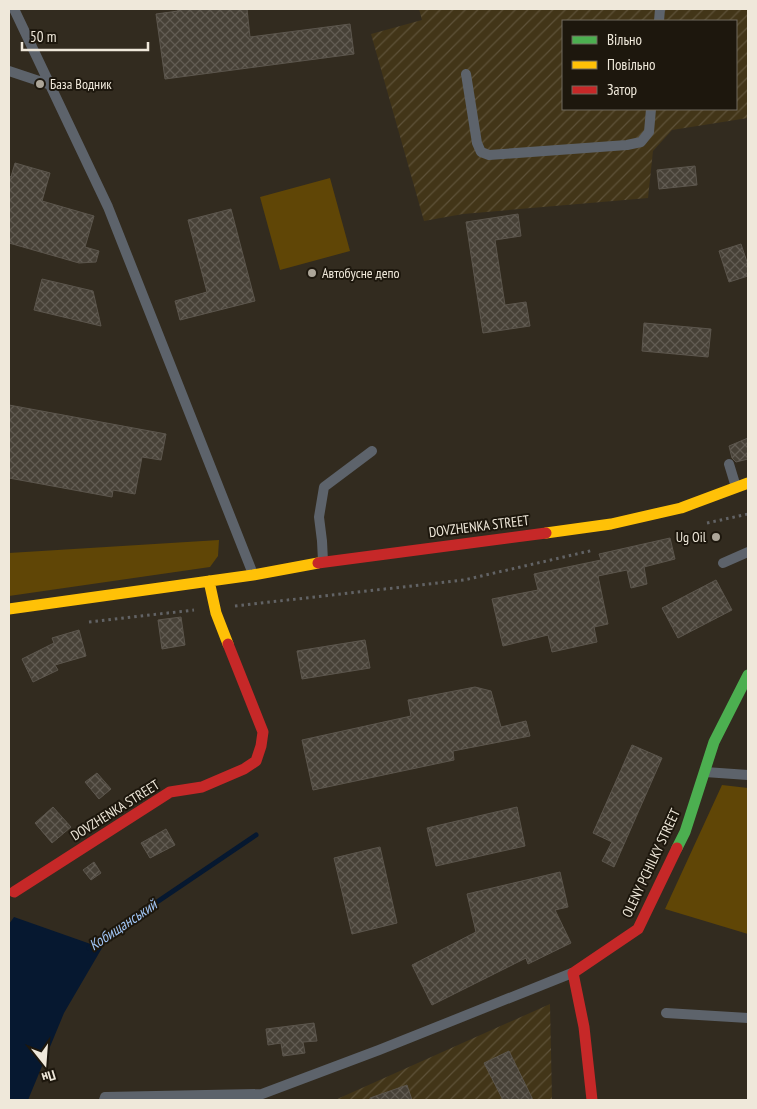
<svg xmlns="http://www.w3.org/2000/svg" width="757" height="1109" font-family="'PT Sans Narrow',sans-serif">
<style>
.industrial{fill:url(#industrial-furrows);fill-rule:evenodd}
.grass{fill:#604606}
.water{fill:#061830}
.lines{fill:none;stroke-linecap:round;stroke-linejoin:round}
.stream{stroke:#061830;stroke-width:5}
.building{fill:url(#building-cross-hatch);stroke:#5c564d}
.path{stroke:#626365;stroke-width:3;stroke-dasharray:2.5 4;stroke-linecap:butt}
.lane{stroke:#5d636b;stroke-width:10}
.fast{stroke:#4caf50;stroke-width:11}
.slow{stroke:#ffc107;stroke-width:11}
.jam{stroke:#c62828;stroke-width:11}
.poi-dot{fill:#ada699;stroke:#1d170d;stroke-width:2}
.labels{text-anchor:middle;stroke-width:4;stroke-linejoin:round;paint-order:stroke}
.poi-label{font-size:14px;fill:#efe8da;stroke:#1d170d;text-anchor:start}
.street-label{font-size:14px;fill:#efe8da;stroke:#1d170d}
.water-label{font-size:15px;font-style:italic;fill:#a1c6f6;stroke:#1d170d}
</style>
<defs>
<pattern id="industrial-furrows" width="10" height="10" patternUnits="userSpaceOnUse" patternTransform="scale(1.25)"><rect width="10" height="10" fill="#423518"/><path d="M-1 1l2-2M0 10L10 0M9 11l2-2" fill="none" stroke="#5e5239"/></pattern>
<pattern id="building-cross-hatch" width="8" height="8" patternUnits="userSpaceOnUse" patternTransform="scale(1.25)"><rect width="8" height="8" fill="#474137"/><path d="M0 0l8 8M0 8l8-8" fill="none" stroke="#625c53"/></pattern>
</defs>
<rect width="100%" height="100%" fill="#322b1f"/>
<path class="industrial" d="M 419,9 L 748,9 L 748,118 L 672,130 L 653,151 L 648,198 L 463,214 L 424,221 L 371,34 L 422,20 ZM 563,21 L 736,21 L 736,109 L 563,109 Z
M 550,1004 L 552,1100 L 335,1100 Z"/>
<path class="grass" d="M 330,178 L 350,251 L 280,270 L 260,197 Z
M 219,540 L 218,556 L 210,567 L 9,596 L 9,553 Z
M 722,785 L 748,788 L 748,934 L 665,909 Z"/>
<path class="water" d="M 14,917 L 102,948 L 64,1013 L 28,1100 L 9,1100 L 9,924 Z"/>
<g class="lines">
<path class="stream" d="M 89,948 L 256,835"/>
</g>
<path class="building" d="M 178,9 L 247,9 L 250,37 L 350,24 L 354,54 L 165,79 L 156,14 L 178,11 Z
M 15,163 L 50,173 L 42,201 L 94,216 L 85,247 L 99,251 L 96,262 L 79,263 L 9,243 L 9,176 L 11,177 Z
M 695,166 L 697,185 L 659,189 L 657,170 Z
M 231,209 L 255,301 L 180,320 L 175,301 L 207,292 L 188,220 Z
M 518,214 L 521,236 L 495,240 L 505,305 L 526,302 L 530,326 L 483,333 L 466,222 Z
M 741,244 L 748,265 L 748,276 L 729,282 L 719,251 Z
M 42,279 L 93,291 L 101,326 L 34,310 Z
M 644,323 L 711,329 L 708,357 L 642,351 Z
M 9,405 L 166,434 L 161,460 L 142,457 L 135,494 L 113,490 L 112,497 L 9,478 Z
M 748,438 L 748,459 L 736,462 L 732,458 L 729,446 Z
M 670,538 L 675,559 L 644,567 L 647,584 L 631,588 L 627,570 L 598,576 L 608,624 L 594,627 L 597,642 L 552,652 L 548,635 L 503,646 L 492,599 L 538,590 L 534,574 L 601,560 L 599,554 Z
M 716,580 L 732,610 L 678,638 L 662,608 Z
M 181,617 L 185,645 L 162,649 L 158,620 Z
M 79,630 L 86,656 L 55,665 L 58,670 L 33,682 L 22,659 L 54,643 L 52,638 Z
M 365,640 L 370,668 L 302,679 L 297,651 Z
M 475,687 L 491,691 L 501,727 L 526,721 L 530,736 L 453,751 L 454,760 L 313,790 L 302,740 L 411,716 L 408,700 Z
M 632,745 L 662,758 L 614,867 L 602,861 L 612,842 L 593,833 Z
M 97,773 L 111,789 L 99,799 L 85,782 Z
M 53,807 L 71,827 L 52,843 L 35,823 Z
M 517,807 L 525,846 L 436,866 L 427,828 Z
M 166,829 L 175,845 L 150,858 L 141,843 Z
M 380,847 L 397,923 L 352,934 L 334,858 Z
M 94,862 L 101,873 L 91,880 L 83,870 Z
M 560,872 L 568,907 L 555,910 L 571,943 L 528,964 L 526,958 L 432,1005 L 412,965 L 476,932 L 467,894 Z
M 314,1023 L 317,1041 L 303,1042 L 305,1053 L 283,1056 L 281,1043 L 268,1045 L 266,1029 Z
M 509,1051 L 533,1100 L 503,1100 L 484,1063 Z
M 407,1085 L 412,1100 L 370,1100 L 370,1098 Z"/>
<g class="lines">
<path class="path" d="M 707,523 L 748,514
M 235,606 L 464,580 L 594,550
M 89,622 L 194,610"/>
<path class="lane" d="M 14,9 L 108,207 L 253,574
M 659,21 L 660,9
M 9,71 L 48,84
M 466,74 L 477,143 L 481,152 L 489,155 L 627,145 L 641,142 L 649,132 L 651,109
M 729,464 L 736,487
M 323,561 L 322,541 L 319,517 L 324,487 L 372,451
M 723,563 L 748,552
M 705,772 L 748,775
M 666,1013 L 748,1018
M 104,1100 L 105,1097 L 262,1094 L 379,1050 L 572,973"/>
<path class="fast" d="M 677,848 L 685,832 L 714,742 L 748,675"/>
<path class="slow" d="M 546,533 L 611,524 L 681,508 L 748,483
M 209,581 L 216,613 L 228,644
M 9,609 L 253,575 L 318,563"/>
<path class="jam" d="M 318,563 L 546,533
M 14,892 L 170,792 L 202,787 L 244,769 L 256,761 L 261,746 L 263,732 L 228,644
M 592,1100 L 584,1027 L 573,973 L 638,929 L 677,848"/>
</g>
<g class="poi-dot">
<circle cx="40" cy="84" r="5"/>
<circle cx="312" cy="273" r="5"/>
<circle cx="716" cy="537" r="5"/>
</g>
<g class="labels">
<g class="poi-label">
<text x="50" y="89">База Водник</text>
<text x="322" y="278">Автобусне депо</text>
<text x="706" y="542" text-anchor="end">Ug Oil</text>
</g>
<g class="street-label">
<text transform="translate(479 526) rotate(-7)" y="5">DOVZHENKA STREET</text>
<text transform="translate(115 810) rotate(-32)" y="5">DOVZHENKA STREET</text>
<text transform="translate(651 863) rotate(-65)" y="5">OLENY PCHILKY STREET</text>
</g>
<g class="water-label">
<text transform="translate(123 925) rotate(-34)" y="5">Кобищанський</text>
</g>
</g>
<rect width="757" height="1109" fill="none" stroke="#efe8da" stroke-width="20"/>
<rect x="562" y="20" width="175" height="90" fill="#1d170d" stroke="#716b5f"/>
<rect x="572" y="36" width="25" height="8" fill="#4caf50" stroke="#716b5f"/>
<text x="607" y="45" font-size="15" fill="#efe8da">Вільно</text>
<rect x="572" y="61" width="25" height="8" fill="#ffc107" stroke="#716b5f"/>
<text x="607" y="70" font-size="15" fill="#efe8da">Повільно</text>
<rect x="572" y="86" width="25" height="8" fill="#c62828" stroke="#716b5f"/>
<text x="607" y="95" font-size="15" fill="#efe8da">Затор</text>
<g transform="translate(45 1064) rotate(163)" stroke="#1d170d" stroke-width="4" paint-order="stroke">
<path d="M0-4L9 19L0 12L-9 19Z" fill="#efe8da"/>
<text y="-8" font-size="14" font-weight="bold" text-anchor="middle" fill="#efe8da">Пн</text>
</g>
<path d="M22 42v8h126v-8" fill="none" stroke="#efe8da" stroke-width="2.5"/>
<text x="30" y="42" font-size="15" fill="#efe8da" stroke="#1d170d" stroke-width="4" paint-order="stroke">50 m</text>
</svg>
